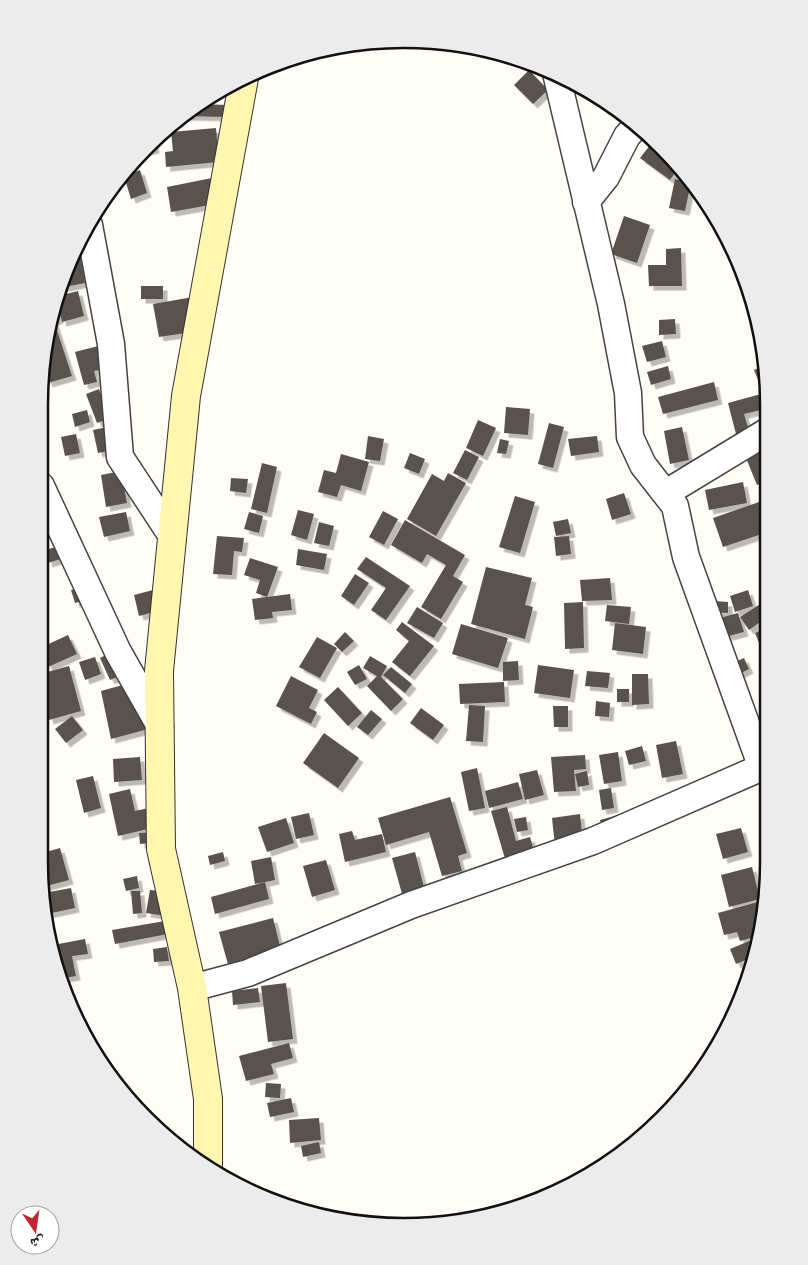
<svg xmlns="http://www.w3.org/2000/svg" width="808" height="1265" font-family="'Playfair Display','Noto Naskh Arabic',serif">
<style>
.building{fill:#5a524d;filter:url(#shadow)}
.lines{fill:none;stroke-linecap:round;stroke-linejoin:round}
.street-casing{stroke:#444;stroke-width:29}
.secondary-casing{stroke:#333;stroke-width:30}
.street{stroke:#fff;stroke-width:26}
.secondary{stroke:#fff6b0;stroke-width:28}
.rim{fill:none;stroke:#111;stroke-width:2.5}
</style>
<defs>
<filter id="shadow"><feDropShadow dx="4.5" dy="4.5" stdDeviation="0" flood-color="#0004"/></filter>
</defs>
<rect width="100%" height="100%" fill="#fffdf5"/>
<path class="building" d="M 529,70 L 548,90 L 533,104 L 514,85 Z
M 199,104 L 228,105 L 227,117 L 182,116 Z
M 216,128 L 219,162 L 166,167 L 165,152 L 173,151 L 171,132 Z
M 153,140 L 155,149 L 142,152 Z
M 654,140 L 680,165 L 670,180 L 640,158 Z
M 140,170 L 147,193 L 131,199 L 124,176 Z
M 217,177 L 221,203 L 171,212 L 167,187 Z
M 675,179 L 691,182 L 685,211 L 669,208 Z
M 624,216 L 650,225 L 637,263 L 611,254 Z
M 681,248 L 682,286 L 649,286 L 648,265 L 666,265 L 666,249 Z
M 80,253 L 85,283 L 60,288 L 66,264 L 72,254 Z
M 141,286 L 163,286 L 163,299 L 141,299 Z
M 78,291 L 84,316 L 62,322 L 57,301 L 58,296 Z
M 193,297 L 199,331 L 159,337 L 153,304 Z
M 55,306 L 59,319 L 54,321 L 72,376 L 48,383 L 43,369 L 51,366 L 45,346 Z
M 675,319 L 676,334 L 659,335 L 659,320 Z
M 662,341 L 666,357 L 647,362 L 642,346 Z
M 102,345 L 108,368 L 94,371 L 97,382 L 84,385 L 75,352 Z
M 766,365 L 768,380 L 768,404 L 754,370 Z
M 668,366 L 671,379 L 651,385 L 647,372 Z
M 714,382 L 718,400 L 663,414 L 658,397 Z
M 99,389 L 104,404 L 119,415 L 97,423 L 86,394 Z
M 761,394 L 765,409 L 744,414 L 750,434 L 737,438 L 728,403 Z
M 506,407 L 530,409 L 528,435 L 504,433 Z
M 87,410 L 90,422 L 75,427 L 72,414 Z
M 478,420 L 496,428 L 483,456 L 466,448 Z
M 549,423 L 564,427 L 553,468 L 538,464 Z
M 121,424 L 125,448 L 98,453 L 93,430 Z
M 682,427 L 689,460 L 670,464 L 664,431 Z
M 76,434 L 80,453 L 65,456 L 61,437 Z
M 368,436 L 384,439 L 380,461 L 365,459 Z
M 597,436 L 599,452 L 571,456 L 568,439 Z
M 500,439 L 509,441 L 506,454 L 497,453 Z
M 768,445 L 768,480 L 757,485 L 744,453 Z
M 465,450 L 479,457 L 467,480 L 453,473 Z
M 410,453 L 425,459 L 419,474 L 404,468 Z
M 341,454 L 369,462 L 361,491 L 341,485 L 337,497 L 318,492 L 324,470 L 336,473 Z
M 262,463 L 277,467 L 267,513 L 251,509 Z
M 121,471 L 127,503 L 106,507 L 101,475 Z
M 448,473 L 466,483 L 436,536 L 407,519 L 432,474 L 444,481 Z
M 231,478 L 248,479 L 246,493 L 230,491 Z
M 743,482 L 747,503 L 709,510 L 705,490 Z
M 624,493 L 631,514 L 612,520 L 606,499 Z
M 515,496 L 535,502 L 520,553 L 499,547 Z
M 765,500 L 768,508 L 768,532 L 723,547 L 713,518 Z
M 298,510 L 314,514 L 307,540 L 291,535 Z
M 383,511 L 398,519 L 384,545 L 369,537 Z
M 126,512 L 130,531 L 104,537 L 99,517 Z
M 249,512 L 263,516 L 259,533 L 244,529 Z
M 568,519 L 571,533 L 556,536 L 553,522 Z
M 405,520 L 465,555 L 453,576 L 463,582 L 441,619 L 421,607 L 446,565 L 427,554 L 422,563 L 391,545 Z
M 319,522 L 334,526 L 329,546 L 314,543 Z
M 217,536 L 244,538 L 242,552 L 234,551 L 232,575 L 213,574 Z
M 569,536 L 571,554 L 556,556 L 554,537 Z
M 63,545 L 67,557 L 48,563 L 45,550 Z
M 298,549 L 327,554 L 324,570 L 296,565 Z
M 366,557 L 410,586 L 386,620 L 371,610 L 386,588 L 357,569 Z
M 250,558 L 278,567 L 267,597 L 256,593 L 260,580 L 244,575 Z
M 486,567 L 532,578 L 525,605 L 533,607 L 525,639 L 471,624 Z
M 355,574 L 369,583 L 354,605 L 341,596 Z
M 610,578 L 612,600 L 582,601 L 580,580 Z
M 95,583 L 98,597 L 75,603 L 71,590 Z
M 768,583 L 768,597 L 766,598 L 762,585 Z
M 168,586 L 173,607 L 139,616 L 134,595 Z
M 748,590 L 753,606 L 735,612 L 730,596 Z
M 290,594 L 292,610 L 272,612 L 273,618 L 255,620 L 252,599 Z
M 714,601 L 728,602 L 728,613 L 713,612 Z
M 583,602 L 584,648 L 565,649 L 564,603 Z
M 762,603 L 767,611 L 767,617 L 749,630 L 740,617 Z
M 607,605 L 631,607 L 629,624 L 605,621 Z
M 417,607 L 443,623 L 434,638 L 407,623 Z
M 738,613 L 744,632 L 717,639 L 712,620 Z
M 402,622 L 434,646 L 410,676 L 392,662 L 409,641 L 396,630 Z
M 615,623 L 646,627 L 643,654 L 612,650 Z
M 461,624 L 508,638 L 498,668 L 452,654 Z
M 767,627 L 767,639 L 759,643 L 755,633 Z
M 345,632 L 354,641 L 342,652 L 334,644 Z
M 68,635 L 77,654 L 48,667 L 40,648 Z
M 317,637 L 337,648 L 320,678 L 299,667 Z
M 114,651 L 124,674 L 110,680 L 100,658 Z
M 370,656 L 387,666 L 381,677 L 403,699 L 391,711 L 367,686 L 377,676 L 363,668 Z
M 95,657 L 101,674 L 85,680 L 79,662 Z
M 744,658 L 749,669 L 728,680 L 722,668 Z
M 518,661 L 519,680 L 503,681 L 503,662 Z
M 359,665 L 367,679 L 355,685 L 347,672 Z
M 538,665 L 574,670 L 570,698 L 534,693 Z
M 69,666 L 81,711 L 49,720 L 40,687 L 40,674 Z
M 391,667 L 412,684 L 405,693 L 383,675 Z
M 587,671 L 610,673 L 608,688 L 585,686 Z
M 632,674 L 648,674 L 649,704 L 632,705 Z
M 291,676 L 318,690 L 309,708 L 317,712 L 311,724 L 276,706 Z
M 137,681 L 156,727 L 111,739 L 101,691 Z
M 504,682 L 505,702 L 460,704 L 459,684 Z
M 338,687 L 362,713 L 348,726 L 324,700 Z
M 617,689 L 629,689 L 629,702 L 617,702 Z
M 596,701 L 610,703 L 609,717 L 595,716 Z
M 469,705 L 485,706 L 483,742 L 466,741 Z
M 553,706 L 568,706 L 568,727 L 554,727 Z
M 421,708 L 444,725 L 433,740 L 410,723 Z
M 371,710 L 382,719 L 368,735 L 357,727 Z
M 767,715 L 767,740 L 754,746 L 745,724 Z
M 72,716 L 83,730 L 66,743 L 55,729 Z
M 324,733 L 359,758 L 338,788 L 303,763 Z
M 676,741 L 683,774 L 662,778 L 656,745 Z
M 642,746 L 646,761 L 629,765 L 625,751 Z
M 618,752 L 622,781 L 604,784 L 599,755 Z
M 585,755 L 586,769 L 574,770 L 576,791 L 554,792 L 551,757 Z
M 140,757 L 142,780 L 114,782 L 113,759 Z
M 477,768 L 485,808 L 469,811 L 461,772 Z
M 537,770 L 544,795 L 525,800 L 519,774 Z
M 587,771 L 589,785 L 578,787 L 575,774 Z
M 93,776 L 101,808 L 84,813 L 76,780 Z
M 518,782 L 523,799 L 489,808 L 485,791 Z
M 611,788 L 614,808 L 602,810 L 599,790 Z
M 130,789 L 135,811 L 153,807 L 157,827 L 118,836 L 109,794 Z
M 450,797 L 467,853 L 458,856 L 462,871 L 442,876 L 429,832 L 386,845 L 378,818 Z
M 507,807 L 516,841 L 530,837 L 537,861 L 508,869 L 491,811 Z
M 309,813 L 314,835 L 296,839 L 291,817 Z
M 580,814 L 583,843 L 555,846 L 552,818 Z
M 618,815 L 621,828 L 603,833 L 600,820 Z
M 526,817 L 528,830 L 517,832 L 514,819 Z
M 286,818 L 294,843 L 267,852 L 258,827 Z
M 741,828 L 748,852 L 723,859 L 716,834 Z
M 352,831 L 355,840 L 382,834 L 386,852 L 345,862 L 339,834 Z
M 157,832 L 158,842 L 140,844 L 139,833 Z
M 60,848 L 69,880 L 43,887 L 39,854 Z
M 223,852 L 225,861 L 210,865 L 208,856 Z
M 415,852 L 426,895 L 404,901 L 392,858 Z
M 271,857 L 275,880 L 255,884 L 251,861 Z
M 326,860 L 335,890 L 312,897 L 303,866 Z
M 752,867 L 760,899 L 729,907 L 721,875 Z
M 137,876 L 139,888 L 126,891 L 123,879 Z
M 265,882 L 269,899 L 215,914 L 211,897 Z
M 71,888 L 75,908 L 47,914 L 44,893 Z
M 150,890 L 170,892 L 166,916 L 146,913 Z
M 131,891 L 140,891 L 142,913 L 133,914 Z
M 765,900 L 766,908 L 759,936 L 740,941 L 737,932 L 724,935 L 718,913 Z
M 273,918 L 282,954 L 229,968 L 219,932 Z
M 165,921 L 168,934 L 115,944 L 112,930 Z
M 85,939 L 88,954 L 72,956 L 76,976 L 59,979 L 53,945 Z
M 754,939 L 756,946 L 753,957 L 736,964 L 730,949 Z
M 167,947 L 169,961 L 154,962 L 153,949 Z
M 286,983 L 293,1039 L 268,1042 L 261,986 Z
M 258,988 L 260,1002 L 233,1005 L 232,991 Z
M 289,1043 L 293,1058 L 271,1064 L 274,1074 L 246,1081 L 239,1056 Z
M 266,1083 L 281,1084 L 280,1098 L 265,1097 Z
M 291,1098 L 294,1112 L 270,1117 L 267,1103 Z
M 319,1118 L 321,1140 L 290,1143 L 289,1120 Z
M 319,1142 L 321,1153 L 303,1157 L 301,1146 Z"/>
<g class="lines">
<g class="street-casing">
<path id="street" d="M 556,73 L 611,304 L 628,393 L 630,437 L 643,465 L 675,506 L 686,557 L 762,768
M 586,202 L 606,177 L 627,136 L 637,125
M 89,225 L 111,344 L 120,457 L 172,536
M 41,486 L 118,652 L 160,726
M 666,493 L 768,431
M 192,988 L 248,973 L 411,905 L 593,841 L 767,765"/>
</g>
<g class="secondary-casing">
<path id="secondary" d="M 208,1165 L 208,1099 L 192,988 L 161,849 L 159,671 L 186,396 L 244,78"/>
</g>
<use href="#street" class="street"/>
<use href="#secondary" class="secondary"/>
</g>
<path d="M0 0H808V1265H0ZM404 48H404A356 356 0 0 1 760 404V862A356 356 0 0 1 404 1218H404A356 356 0 0 1 48 862V404A356 356 0 0 1 404 48Z" fill="#ececec" fill-rule="evenodd"/>
<path class="rim" d="M404 48H404A356 356 0 0 1 760 404V862A356 356 0 0 1 404 1218H404A356 356 0 0 1 48 862V404A356 356 0 0 1 404 48Z"/>
<g transform="translate(35 1230) rotate(167)"><circle r="24" fill="#ffffff" stroke="#a0a0a0"/>
<path d="M0-4L9 19L0 12L-9 19Z" fill="#c4262e"/>
<text y="-8" font-size="14" font-weight="bold" text-anchor="middle" fill="#111111">ش</text>
</g>
</svg>
